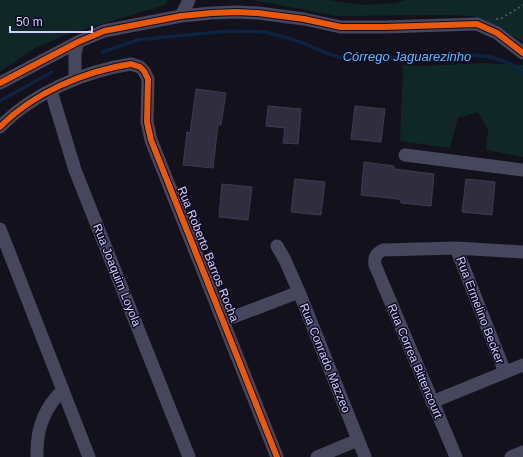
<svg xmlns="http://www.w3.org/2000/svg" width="523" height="457" font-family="Helvetica,sans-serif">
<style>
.green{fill:#0f2726}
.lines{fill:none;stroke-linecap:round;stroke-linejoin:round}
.stream{stroke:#0c2342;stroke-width:3.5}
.building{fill:#302e3e;stroke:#3d3b50}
.path{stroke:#475864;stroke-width:2;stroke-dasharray:2 3;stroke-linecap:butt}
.minor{stroke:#46465d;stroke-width:13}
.cycleway-casing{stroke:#0f0c21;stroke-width:8}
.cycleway{stroke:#e8590c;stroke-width:6}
.labels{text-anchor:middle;stroke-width:3;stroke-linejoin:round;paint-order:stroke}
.street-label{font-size:12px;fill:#cfccff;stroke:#0f0c21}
.water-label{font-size:13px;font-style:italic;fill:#5abdff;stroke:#0f0c21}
</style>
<rect width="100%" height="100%" fill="#12111c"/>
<path class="green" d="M 0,0 L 168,0 L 165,5 L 65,35 L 34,49 L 0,72 Z
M 253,0 L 328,0 L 364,5 L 396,3 L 406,0 L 523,0 L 523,42 L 495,25 L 473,16 L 444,15 L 336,16 Z
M 484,63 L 523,65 L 523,157 L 486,150 L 488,130 L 478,112 L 458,118 L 450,148 L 400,141 L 403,65 L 423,66 Z"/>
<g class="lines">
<path class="stream" d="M 102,52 L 138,40 L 164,37 L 230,31 L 265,32 L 285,37 L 306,44 L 326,53 L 340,57 L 409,58 L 465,54 L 491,57 L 509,63 L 523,72
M 0,101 L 52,72"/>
</g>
<path class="building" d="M 196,89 L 226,93 L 221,125 L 218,125 L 213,168 L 183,165 L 187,132 L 190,133 Z
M 268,106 L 301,109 L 298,144 L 283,143 L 285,128 L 266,126 Z
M 355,106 L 385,109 L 381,142 L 351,139 Z
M 364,162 L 394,166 L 394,169 L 434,174 L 431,206 L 401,203 L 401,201 L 398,199 L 361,195 Z
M 295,179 L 325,182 L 321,215 L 291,212 Z
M 466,179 L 495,182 L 492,215 L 462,212 Z
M 222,184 L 252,187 L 248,220 L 219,217 Z"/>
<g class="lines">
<path class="path" d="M 496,19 L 502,18 L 523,5"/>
<path class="minor" d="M 181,16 L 189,0
M 75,79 L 75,53 L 78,42
M 0,83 L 78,42 L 104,31 L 181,16 L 212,13 L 237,12 L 258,13 L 304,19 L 341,27 L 385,27 L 477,24 L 497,33 L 523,53
M 51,91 L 75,170 L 189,457
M 0,127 C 33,93 85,71 131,64 L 140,67 L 144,71 L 148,79 L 147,122 L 151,140 L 277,457
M 405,155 L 523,170
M 0,229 L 89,457
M 277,246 L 285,260 L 299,292 L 365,457
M 456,248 L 505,372
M 223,321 L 299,292
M 432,402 L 523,365
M 37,457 C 36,431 43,409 62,391
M 317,457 L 358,440
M 456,457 L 375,265 C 374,258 375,254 383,250 L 456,248 L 523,252
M 511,457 L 523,452"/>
<g class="cycleway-casing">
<path id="cycleway" d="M 0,83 L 78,42 L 104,31 L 181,16 L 212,13 L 237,12 L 258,13 L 304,19 L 341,27 L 385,27 L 477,24 L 497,33 L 523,53
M 0,127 C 33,93 85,71 131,64 L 140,67 L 144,71 L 148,79 L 147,122 L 151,140 L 277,457"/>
</g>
<use href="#cycleway" class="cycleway"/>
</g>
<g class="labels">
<g class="street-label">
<text transform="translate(208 254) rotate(68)" y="4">Rua Roberto Barros Rocha</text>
<text transform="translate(117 275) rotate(68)" y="4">Rua Joaquim Loyola</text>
<text transform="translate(480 310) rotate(69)" y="4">Rua Ermelino Becker</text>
<text transform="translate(325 358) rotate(68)" y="4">Rua Conrado Mazzeo</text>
<text transform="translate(415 361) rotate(67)" y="4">Rua Correa Bittencourt</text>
</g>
<g class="water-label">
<text x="407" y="61">Córrego Jaguarezinho</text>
</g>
</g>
<path d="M10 26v6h82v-6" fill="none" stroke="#cfccff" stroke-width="2"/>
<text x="16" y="26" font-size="12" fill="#cfccff" stroke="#0f0c21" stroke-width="3" paint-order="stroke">50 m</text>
</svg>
